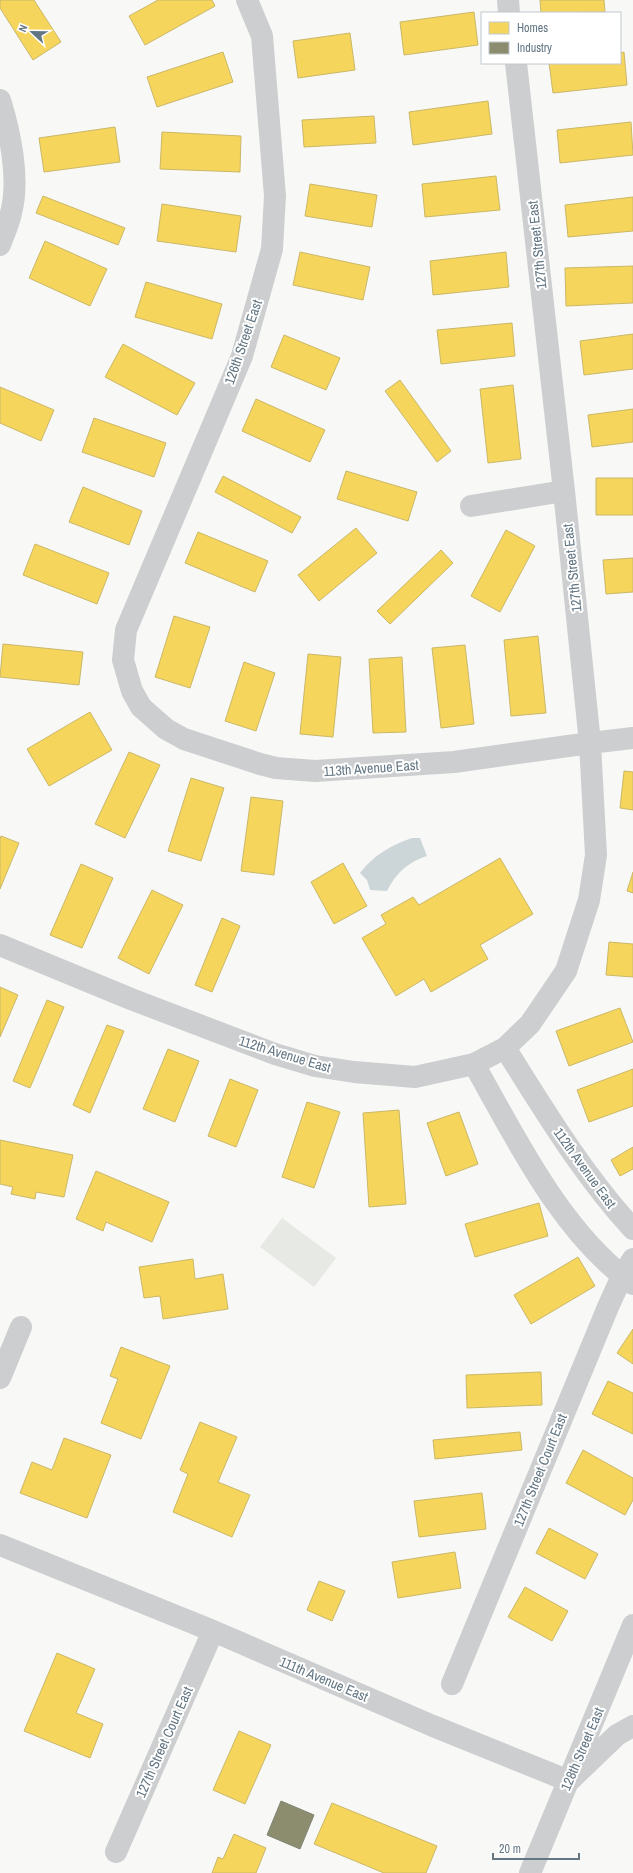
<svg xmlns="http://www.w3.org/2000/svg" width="633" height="1873" font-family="'Archivo Narrow',sans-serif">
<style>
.green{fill:#e7eae4}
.water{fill:#ccd6d8}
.homes{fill:#f6d55c;stroke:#cab868}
.industry{fill:#8c8c6e;stroke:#808574}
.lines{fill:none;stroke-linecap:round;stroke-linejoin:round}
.minor{stroke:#cdcecf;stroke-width:22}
.labels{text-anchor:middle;stroke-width:4;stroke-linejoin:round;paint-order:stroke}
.street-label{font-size:14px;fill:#637683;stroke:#fff}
</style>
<rect width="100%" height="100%" fill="#f8f8f7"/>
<path class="green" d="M 282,1218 L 336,1258 L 314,1287 L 260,1247 Z"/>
<path class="water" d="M 412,838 L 420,838 L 427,856 C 408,862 396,873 387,891 L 370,890 L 367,880 L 360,873 C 374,855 391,845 412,838 Z"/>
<path class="homes" d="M 0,0 L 34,0 L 61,42 L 33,60 L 0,8 Z
M 158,0 L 212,0 L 215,6 L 145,45 L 129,16 Z
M 540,0 L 604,0 L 605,12 L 541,13 Z
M 474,12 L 478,45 L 404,55 L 400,22 Z
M 350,33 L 355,70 L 298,78 L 293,41 Z
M 223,52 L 233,82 L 157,107 L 147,77 Z
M 624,52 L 627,85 L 553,93 L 549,63 L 620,63 L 620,53 Z
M 488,101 L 492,134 L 413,145 L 409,112 Z
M 374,116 L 376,143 L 304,147 L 302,120 Z
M 631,122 L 633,155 L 560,163 L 557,130 Z
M 115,127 L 120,162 L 44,172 L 39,138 Z
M 162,132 L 241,136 L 240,172 L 160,169 Z
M 496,176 L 500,210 L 425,217 L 422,184 Z
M 310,184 L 377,195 L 372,227 L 305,216 Z
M 43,196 L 125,228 L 118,245 L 36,213 Z
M 633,197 L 633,231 L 568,237 L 565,205 Z
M 162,204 L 241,216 L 236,252 L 157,241 Z
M 45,241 L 107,269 L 90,306 L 29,278 Z
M 300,252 L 370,267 L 363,300 L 293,285 Z
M 506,252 L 509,287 L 433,295 L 430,261 Z
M 633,266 L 633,303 L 566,306 L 565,268 Z
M 146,282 L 222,304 L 212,339 L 135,317 Z
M 512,323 L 515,356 L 441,364 L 437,330 Z
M 633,334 L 633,369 L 584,375 L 580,341 Z
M 284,335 L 340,358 L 326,390 L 271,367 Z
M 123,344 L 195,383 L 177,415 L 105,377 Z
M 400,380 L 451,451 L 437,462 L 385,391 Z
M 513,385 L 521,459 L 488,463 L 480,389 Z
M 0,387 L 54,410 L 41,441 L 0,423 Z
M 256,399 L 325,430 L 310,462 L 242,431 Z
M 633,409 L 633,442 L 592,447 L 588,415 Z
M 94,418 L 166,443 L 154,477 L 82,452 Z
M 346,471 L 417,492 L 408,521 L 337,499 Z
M 223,476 L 301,517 L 292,533 L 215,492 Z
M 596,478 L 633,478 L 633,515 L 596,515 Z
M 83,487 L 142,511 L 129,545 L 69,522 Z
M 356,528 L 377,553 L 319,601 L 298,575 Z
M 506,530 L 535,546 L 500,612 L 471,596 Z
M 198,532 L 268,561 L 255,592 L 185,563 Z
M 35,544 L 109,573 L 97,604 L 23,575 Z
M 441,550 L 453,563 L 390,624 L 377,611 Z
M 633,558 L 633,592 L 606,594 L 603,560 Z
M 174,616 L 210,627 L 190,688 L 155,677 Z
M 538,636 L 546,713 L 511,716 L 504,640 Z
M 3,644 L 83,652 L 79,685 L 0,677 Z
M 465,645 L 474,724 L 441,728 L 432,648 Z
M 308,654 L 341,657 L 333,737 L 300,734 Z
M 402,657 L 406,732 L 373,733 L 369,659 Z
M 244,662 L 275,673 L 256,731 L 225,721 Z
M 90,712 L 112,750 L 49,786 L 27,749 Z
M 129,752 L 160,765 L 125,838 L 95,824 Z
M 624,771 L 633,772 L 633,810 L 620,808 Z
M 191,778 L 224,788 L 201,861 L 168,851 Z
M 251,797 L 283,801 L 274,875 L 241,871 Z
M 1,836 L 19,843 L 0,889 L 0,839 Z
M 500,858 L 533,914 L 480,945 L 488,959 L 431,992 L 424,979 L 396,996 L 362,938 L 386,924 L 381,915 L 413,897 L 419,905 Z
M 343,863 L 367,906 L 334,924 L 311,882 Z
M 81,864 L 113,878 L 82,948 L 50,935 Z
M 633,872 L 633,893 L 627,891 Z
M 152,890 L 183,905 L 149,974 L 118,958 Z
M 222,918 L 240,926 L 212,992 L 195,985 Z
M 609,942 L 633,944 L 633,977 L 606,975 Z
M 0,987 L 18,995 L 0,1037 Z
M 47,1000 L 64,1007 L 30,1088 L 13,1081 Z
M 620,1008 L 633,1042 L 569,1066 L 556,1031 Z
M 107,1025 L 124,1031 L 90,1113 L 73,1105 Z
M 168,1049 L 199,1061 L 175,1122 L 143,1109 Z
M 633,1069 L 633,1106 L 589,1122 L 577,1090 Z
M 230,1079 L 258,1090 L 236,1147 L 208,1136 Z
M 307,1102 L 340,1112 L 314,1188 L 282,1177 Z
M 399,1110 L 406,1204 L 369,1207 L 363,1113 Z
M 459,1112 L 478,1164 L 446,1176 L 427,1123 Z
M 0,1140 L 73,1155 L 64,1197 L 36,1192 L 35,1199 L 11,1194 L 13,1187 L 0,1184 Z
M 633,1147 L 633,1169 L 620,1176 L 611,1160 Z
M 96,1171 L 169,1202 L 152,1242 L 106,1222 L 103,1231 L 76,1219 Z
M 539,1203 L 548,1236 L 475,1257 L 465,1224 Z
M 578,1257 L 595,1286 L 531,1324 L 514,1295 Z
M 193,1259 L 195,1279 L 223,1274 L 228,1309 L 163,1319 L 160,1296 L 144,1298 L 139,1267 Z
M 633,1329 L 633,1364 L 617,1353 Z
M 121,1347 L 170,1366 L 141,1439 L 101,1423 L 118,1379 L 110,1376 Z
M 541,1372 L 542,1405 L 467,1408 L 466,1375 Z
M 608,1381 L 633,1393 L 633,1434 L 592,1414 Z
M 200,1422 L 237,1437 L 218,1482 L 250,1495 L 232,1537 L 173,1512 L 188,1474 L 180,1470 Z
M 520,1432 L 522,1450 L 435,1459 L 433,1440 Z
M 64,1438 L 111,1455 L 87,1518 L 20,1493 L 32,1462 L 52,1470 Z
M 583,1450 L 633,1478 L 633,1500 L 625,1515 L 566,1483 Z
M 482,1493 L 486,1529 L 419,1537 L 414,1501 Z
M 549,1528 L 598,1554 L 585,1579 L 536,1553 Z
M 455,1552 L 461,1588 L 398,1598 L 392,1562 Z
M 319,1581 L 345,1591 L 332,1621 L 307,1610 Z
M 525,1587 L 568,1611 L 552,1641 L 508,1617 Z
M 57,1653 L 95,1669 L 76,1713 L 103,1724 L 90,1758 L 24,1731 Z
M 239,1731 L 271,1745 L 245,1804 L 213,1790 Z
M 332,1803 L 437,1846 L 426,1873 L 384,1873 L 314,1844 Z
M 234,1834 L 266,1848 L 256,1873 L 212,1873 L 218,1857 L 223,1859 Z"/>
<path class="industry" d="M 281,1801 L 314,1815 L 300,1849 L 267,1835 Z"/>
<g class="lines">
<path class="minor" d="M 247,0 L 262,36 L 275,196 L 272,249 L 242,356 L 126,630 L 123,660 L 132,691 L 141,707 L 166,729 L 184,739 L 260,764 L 276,768 L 315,771 L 454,762 L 590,743 L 633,738
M 508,0 L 509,13
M 0,100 C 10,132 20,179 11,213 C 9,223 4,234 0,245
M 471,506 L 564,491
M 0,945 L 131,999 L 275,1054 L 315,1066 L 354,1072 L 415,1077 L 474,1064 L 505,1048 L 530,1024 L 566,971 L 589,900 L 596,855 L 590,743 L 564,491 L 516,63
M 505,1048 C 545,1111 583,1175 633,1229
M 474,1064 C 516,1139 562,1233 633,1284
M 0,1378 L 21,1327
M 0,1545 L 213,1631 L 433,1726 L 569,1781 L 617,1735 L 633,1726
M 452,1684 L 608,1307 L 622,1276 L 633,1259
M 116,1852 L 213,1631
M 530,1873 L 633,1625"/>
</g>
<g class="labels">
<g class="street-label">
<text transform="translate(537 245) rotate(-96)" y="5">127th Street East</text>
<text transform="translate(243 342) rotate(-71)" y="5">126th Street East</text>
<text transform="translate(572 568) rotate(-96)" y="5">127th Street East</text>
<text transform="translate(371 768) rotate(-4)" y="5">113th Avenue East</text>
<text transform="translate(285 1054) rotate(17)" y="5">112th Avenue East</text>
<text transform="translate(585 1168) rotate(54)" y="5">112th Avenue East</text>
<text transform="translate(540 1470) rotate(-68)" y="5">127th Street Court East</text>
<text transform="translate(324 1679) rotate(23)" y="5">111th Avenue East</text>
<text transform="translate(164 1742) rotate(-66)" y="5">127th Street Court East</text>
<text transform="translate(582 1749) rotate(-67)" y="5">128th Street East</text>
</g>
</g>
<rect x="481" y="12" width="140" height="52" fill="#ffffff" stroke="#c1c8cd"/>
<rect x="489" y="22" width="20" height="12" fill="#f6d55c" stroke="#c1c8cd"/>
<text x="517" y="32" font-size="12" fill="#637683">Homes</text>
<rect x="489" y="42" width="20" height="12" fill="#8c8c6e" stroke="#c1c8cd"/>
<text x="517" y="52" font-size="12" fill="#637683">Industry</text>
<g transform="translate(32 32) rotate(292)" stroke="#ffffff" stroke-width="3" paint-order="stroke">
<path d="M0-3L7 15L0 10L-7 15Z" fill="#637683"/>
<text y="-6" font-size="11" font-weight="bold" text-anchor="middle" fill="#637683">N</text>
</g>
<path d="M493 1853v6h86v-6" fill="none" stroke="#637683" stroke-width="2"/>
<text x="499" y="1853" font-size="12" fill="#637683" stroke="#ffffff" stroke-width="3" paint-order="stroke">20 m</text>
</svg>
